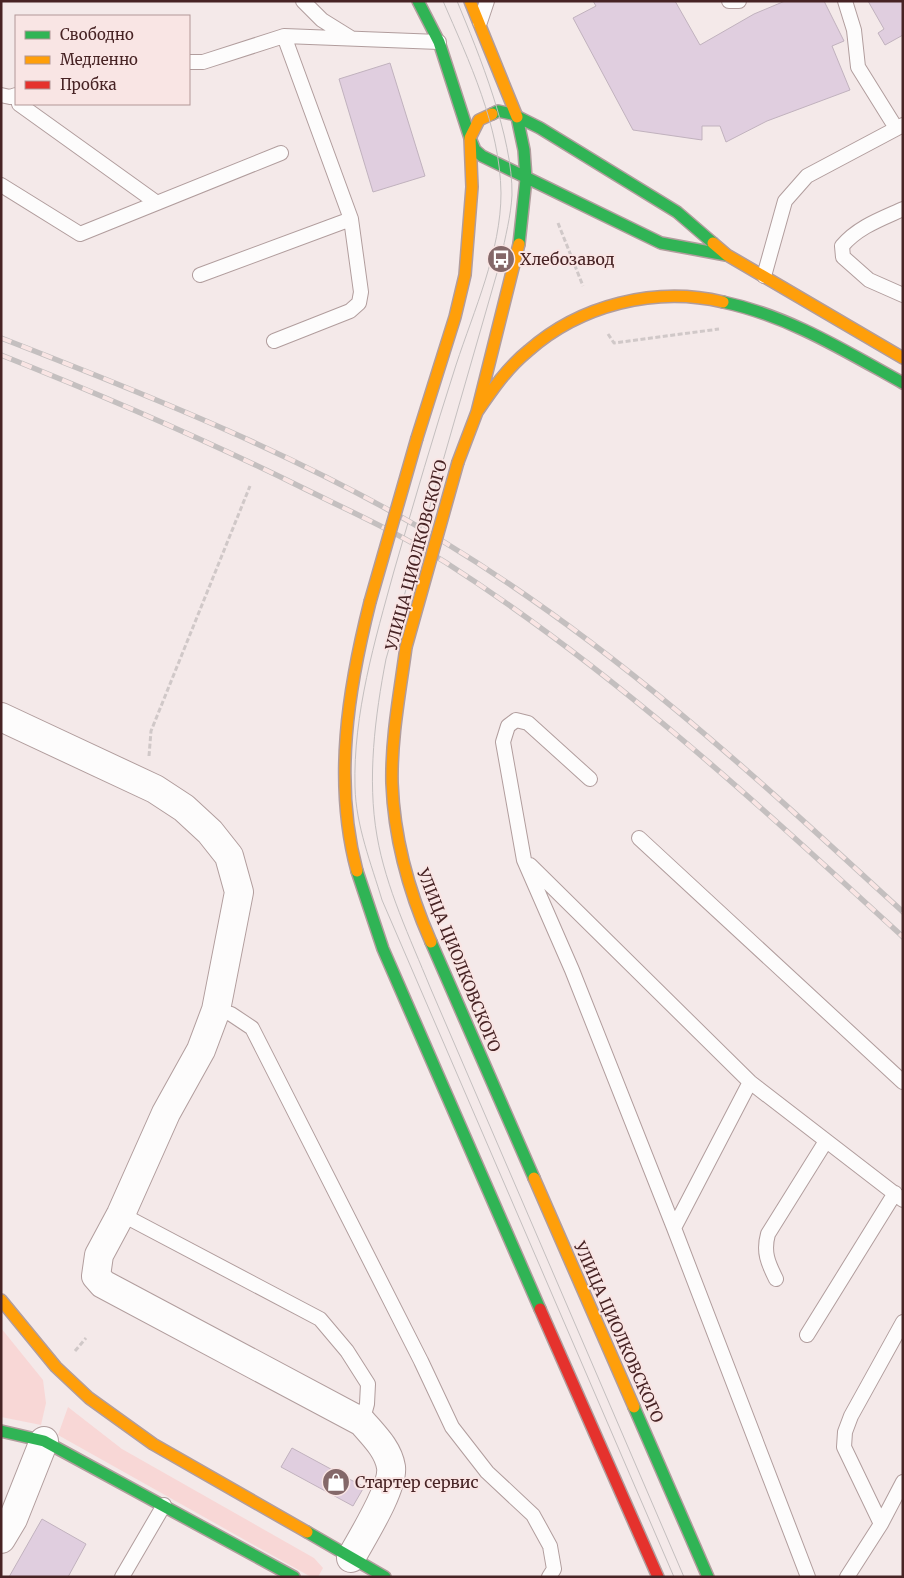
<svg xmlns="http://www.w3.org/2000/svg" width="904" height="1578" font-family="Merriweather,serif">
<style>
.green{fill:#f8d7d6}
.building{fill:#e0cedf;stroke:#c1b2be}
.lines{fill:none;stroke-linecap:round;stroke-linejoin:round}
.lane-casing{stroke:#b19d9d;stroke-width:16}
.street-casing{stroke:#b19d9d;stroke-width:30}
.fast-casing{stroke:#b19d9d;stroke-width:14}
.slow-casing{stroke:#b19d9d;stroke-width:14}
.jam-casing{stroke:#b19d9d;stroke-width:14}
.path{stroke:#d0c8c8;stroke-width:3;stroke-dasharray:5 2.5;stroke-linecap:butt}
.lane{stroke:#fdfcfc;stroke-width:14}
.street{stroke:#fdfcfc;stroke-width:28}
.fast{stroke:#30b455;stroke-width:11}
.slow{stroke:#ff9f0a;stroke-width:11}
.jam{stroke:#e5322d;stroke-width:11}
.tram{stroke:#c4bfbf;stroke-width:1}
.rail-casing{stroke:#c4bfbf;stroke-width:5.5}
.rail{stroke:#f9e5e4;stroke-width:4;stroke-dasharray:11;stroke-linecap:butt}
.slow-bridge-casing{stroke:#b19d9d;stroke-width:14;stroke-linecap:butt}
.slow-bridge{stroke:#ff9f0a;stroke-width:11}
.labels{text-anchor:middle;stroke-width:4;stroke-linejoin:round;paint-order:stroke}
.poi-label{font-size:16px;fill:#472324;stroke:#f9e5e4;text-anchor:start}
.street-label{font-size:16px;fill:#472324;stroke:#f9e5e4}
</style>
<rect width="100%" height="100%" fill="#f4e9e9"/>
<path class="green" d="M 1,1328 L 43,1380 L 46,1403 L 41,1425 L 1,1417 Z
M 68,1407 L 122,1449 L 314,1558 L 323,1568 L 318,1577 L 311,1577 L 58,1435 Z"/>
<path class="building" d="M 593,1 L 675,1 L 700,45 L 754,14 L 785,1 L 824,1 L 844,41 L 832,46 L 850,90 L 767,121 L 726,142 L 720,126 L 702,126 L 702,140 L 633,130 L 573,18 L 596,6 Z
M 868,1 L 903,1 L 903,35 L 885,45 L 878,33 L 884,29 Z
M 390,63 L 425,176 L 373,192 L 339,79 Z
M 292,1448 L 364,1487 L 353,1506 L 281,1467 Z
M 42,1519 L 86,1544 L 68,1577 L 9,1577 Z"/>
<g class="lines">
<g class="lane-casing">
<path id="lane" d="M 303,1 L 322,20 L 351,38
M 729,1 L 739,1
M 845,1 L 854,30 L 858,67 L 896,128
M 480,22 L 487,1
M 189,62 L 203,62 L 284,36 L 439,42
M 1,95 L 10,97 L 16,95
M 19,104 L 157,203
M 1,185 L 80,234 L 281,153
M 903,209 C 881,219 858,227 842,246 L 843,257 L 869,280 L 903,295
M 200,275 L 351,219 L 284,36
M 764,276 L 785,201 L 807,176 L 903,125
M 274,341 L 350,311 L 359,303 L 361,292 L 351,219
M 590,779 L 528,723 L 516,720 L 508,726 L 503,742 L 524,860 L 572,970 L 674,1228 L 808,1577
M 639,838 L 903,1082
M 530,865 L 750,1082 L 903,1200
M 216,1010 L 231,1014 L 252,1028 L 421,1361 L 452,1427 L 487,1472 L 533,1515 L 550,1546 L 554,1569 L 549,1577
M 121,1214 L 320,1319 L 347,1351 L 368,1384 L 367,1404 L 362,1422
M 674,1228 L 750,1082
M 776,1279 C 768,1263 763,1252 768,1234 L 826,1141
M 807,1335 L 895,1193
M 881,1524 L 844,1447 L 845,1432 L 851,1416 L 903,1322
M 122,1577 L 164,1505
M 847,1577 L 881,1524 L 903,1482"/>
</g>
<g class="street-casing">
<path id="street" d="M 1,717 L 155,789 L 184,808 L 210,832 L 229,856 L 239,892 L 216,1010 L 201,1050 L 166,1113 L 121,1214 L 99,1255 L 96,1276 L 103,1284 L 362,1422 C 374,1436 388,1449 391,1467 C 394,1488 361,1539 351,1558
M 1,1539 L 13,1519 L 44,1441"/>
</g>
<g class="fast-casing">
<path id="fast" d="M 418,1 L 439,42 L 470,138
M 492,114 L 498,111 L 512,114 L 540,128 L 677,212 L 713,243
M 517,117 L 524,150 L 526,179 L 519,244
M 470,138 L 475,150 L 482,156 L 661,243 L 726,255
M 723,302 C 789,316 845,351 903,383
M 357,871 L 383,949 L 540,1309
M 431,942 L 534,1178
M 634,1407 L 708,1577
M 1,1431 L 44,1441 L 294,1577
M 307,1532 L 385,1577"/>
</g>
<g class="slow-casing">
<path id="slow" d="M 470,1 L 517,117
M 713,243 L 727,255 L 903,358
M 477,412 C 492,390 507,368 528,351 C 580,305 655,286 723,302
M 417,438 L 455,317 L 465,275 L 472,187 L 470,138 L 479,120 L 492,114
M 458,462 L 477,412 L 519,244
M 406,647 C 400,692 391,738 392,783 C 394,837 409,892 431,942
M 357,871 C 333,782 348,689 370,602
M 534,1178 L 634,1407
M 1,1300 L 56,1367 L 89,1398 L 153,1444 L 307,1532"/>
</g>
<g class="jam-casing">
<path id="jam" d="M 540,1309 L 658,1577"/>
</g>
<path class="path" d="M 558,223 L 583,286
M 608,334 L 614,343 L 719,329
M 149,756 L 151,731 L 250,486
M 75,1351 L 86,1338"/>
<use href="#lane" class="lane"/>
<use href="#street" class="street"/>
<use href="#fast" class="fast"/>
<use href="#slow" class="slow"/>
<use href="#jam" class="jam"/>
<path class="tram" d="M 443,1 C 469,61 500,126 501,193 C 501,251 474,310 456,365 C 434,433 414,502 394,571 C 375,640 353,714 355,787 C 356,826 371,863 382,900 L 674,1577
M 457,1 C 479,54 513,137 512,195 C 511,216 505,237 501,259 L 386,659 C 375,716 367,779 377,836 C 386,888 410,938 430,987 L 684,1577"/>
<g class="rail-casing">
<path id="rail" d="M 1,338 C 153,397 304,457 444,542 C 615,646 756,777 903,912
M 1,355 C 104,396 206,440 305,489 C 352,512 400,534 445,562 C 612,669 757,803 903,937"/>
</g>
<use href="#rail" class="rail"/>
<g class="slow-bridge-casing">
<path id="slow-bridge" d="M 370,602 L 417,438
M 406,647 L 458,462"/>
</g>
<use href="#slow-bridge" class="slow-bridge"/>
</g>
<defs>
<g id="bus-disc" transform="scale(1.4375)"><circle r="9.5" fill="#846869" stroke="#f9e5e4"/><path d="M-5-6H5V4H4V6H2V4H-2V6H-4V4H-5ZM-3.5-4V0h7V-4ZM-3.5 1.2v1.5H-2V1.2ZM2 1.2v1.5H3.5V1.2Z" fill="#fff"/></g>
<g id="shop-disc" transform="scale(1.4375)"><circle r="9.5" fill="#846869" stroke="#f9e5e4"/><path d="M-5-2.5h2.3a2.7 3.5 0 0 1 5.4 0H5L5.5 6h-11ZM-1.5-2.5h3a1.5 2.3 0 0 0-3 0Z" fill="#fff"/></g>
</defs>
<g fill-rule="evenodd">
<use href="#bus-disc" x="501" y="259"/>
<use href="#shop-disc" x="336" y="1482"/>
</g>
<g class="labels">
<g class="poi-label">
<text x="520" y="265">Хлебозавод</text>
<text x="355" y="1488">Стартер сервис</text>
</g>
<g class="street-label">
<text transform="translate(416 555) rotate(-75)" y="6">УЛИЦА ЦИОЛКОВСКОГО</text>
<text transform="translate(459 960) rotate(68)" y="6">УЛИЦА ЦИОЛКОВСКОГО</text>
<text transform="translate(619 1332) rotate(66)" y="6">УЛИЦА ЦИОЛКОВСКОГО</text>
</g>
</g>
<rect width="904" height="1578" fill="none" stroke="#472324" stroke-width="5"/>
<rect x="15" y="15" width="175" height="90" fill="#f9e5e4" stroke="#b29797"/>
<rect x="25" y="31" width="25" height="8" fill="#30b455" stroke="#b29797"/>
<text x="60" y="40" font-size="15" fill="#472324">Свободно</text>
<rect x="25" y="56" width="25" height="8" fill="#ff9f0a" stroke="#b29797"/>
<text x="60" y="65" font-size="15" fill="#472324">Медленно</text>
<rect x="25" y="81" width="25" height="8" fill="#e5322d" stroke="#b29797"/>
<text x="60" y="90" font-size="15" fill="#472324">Пробка</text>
</svg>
